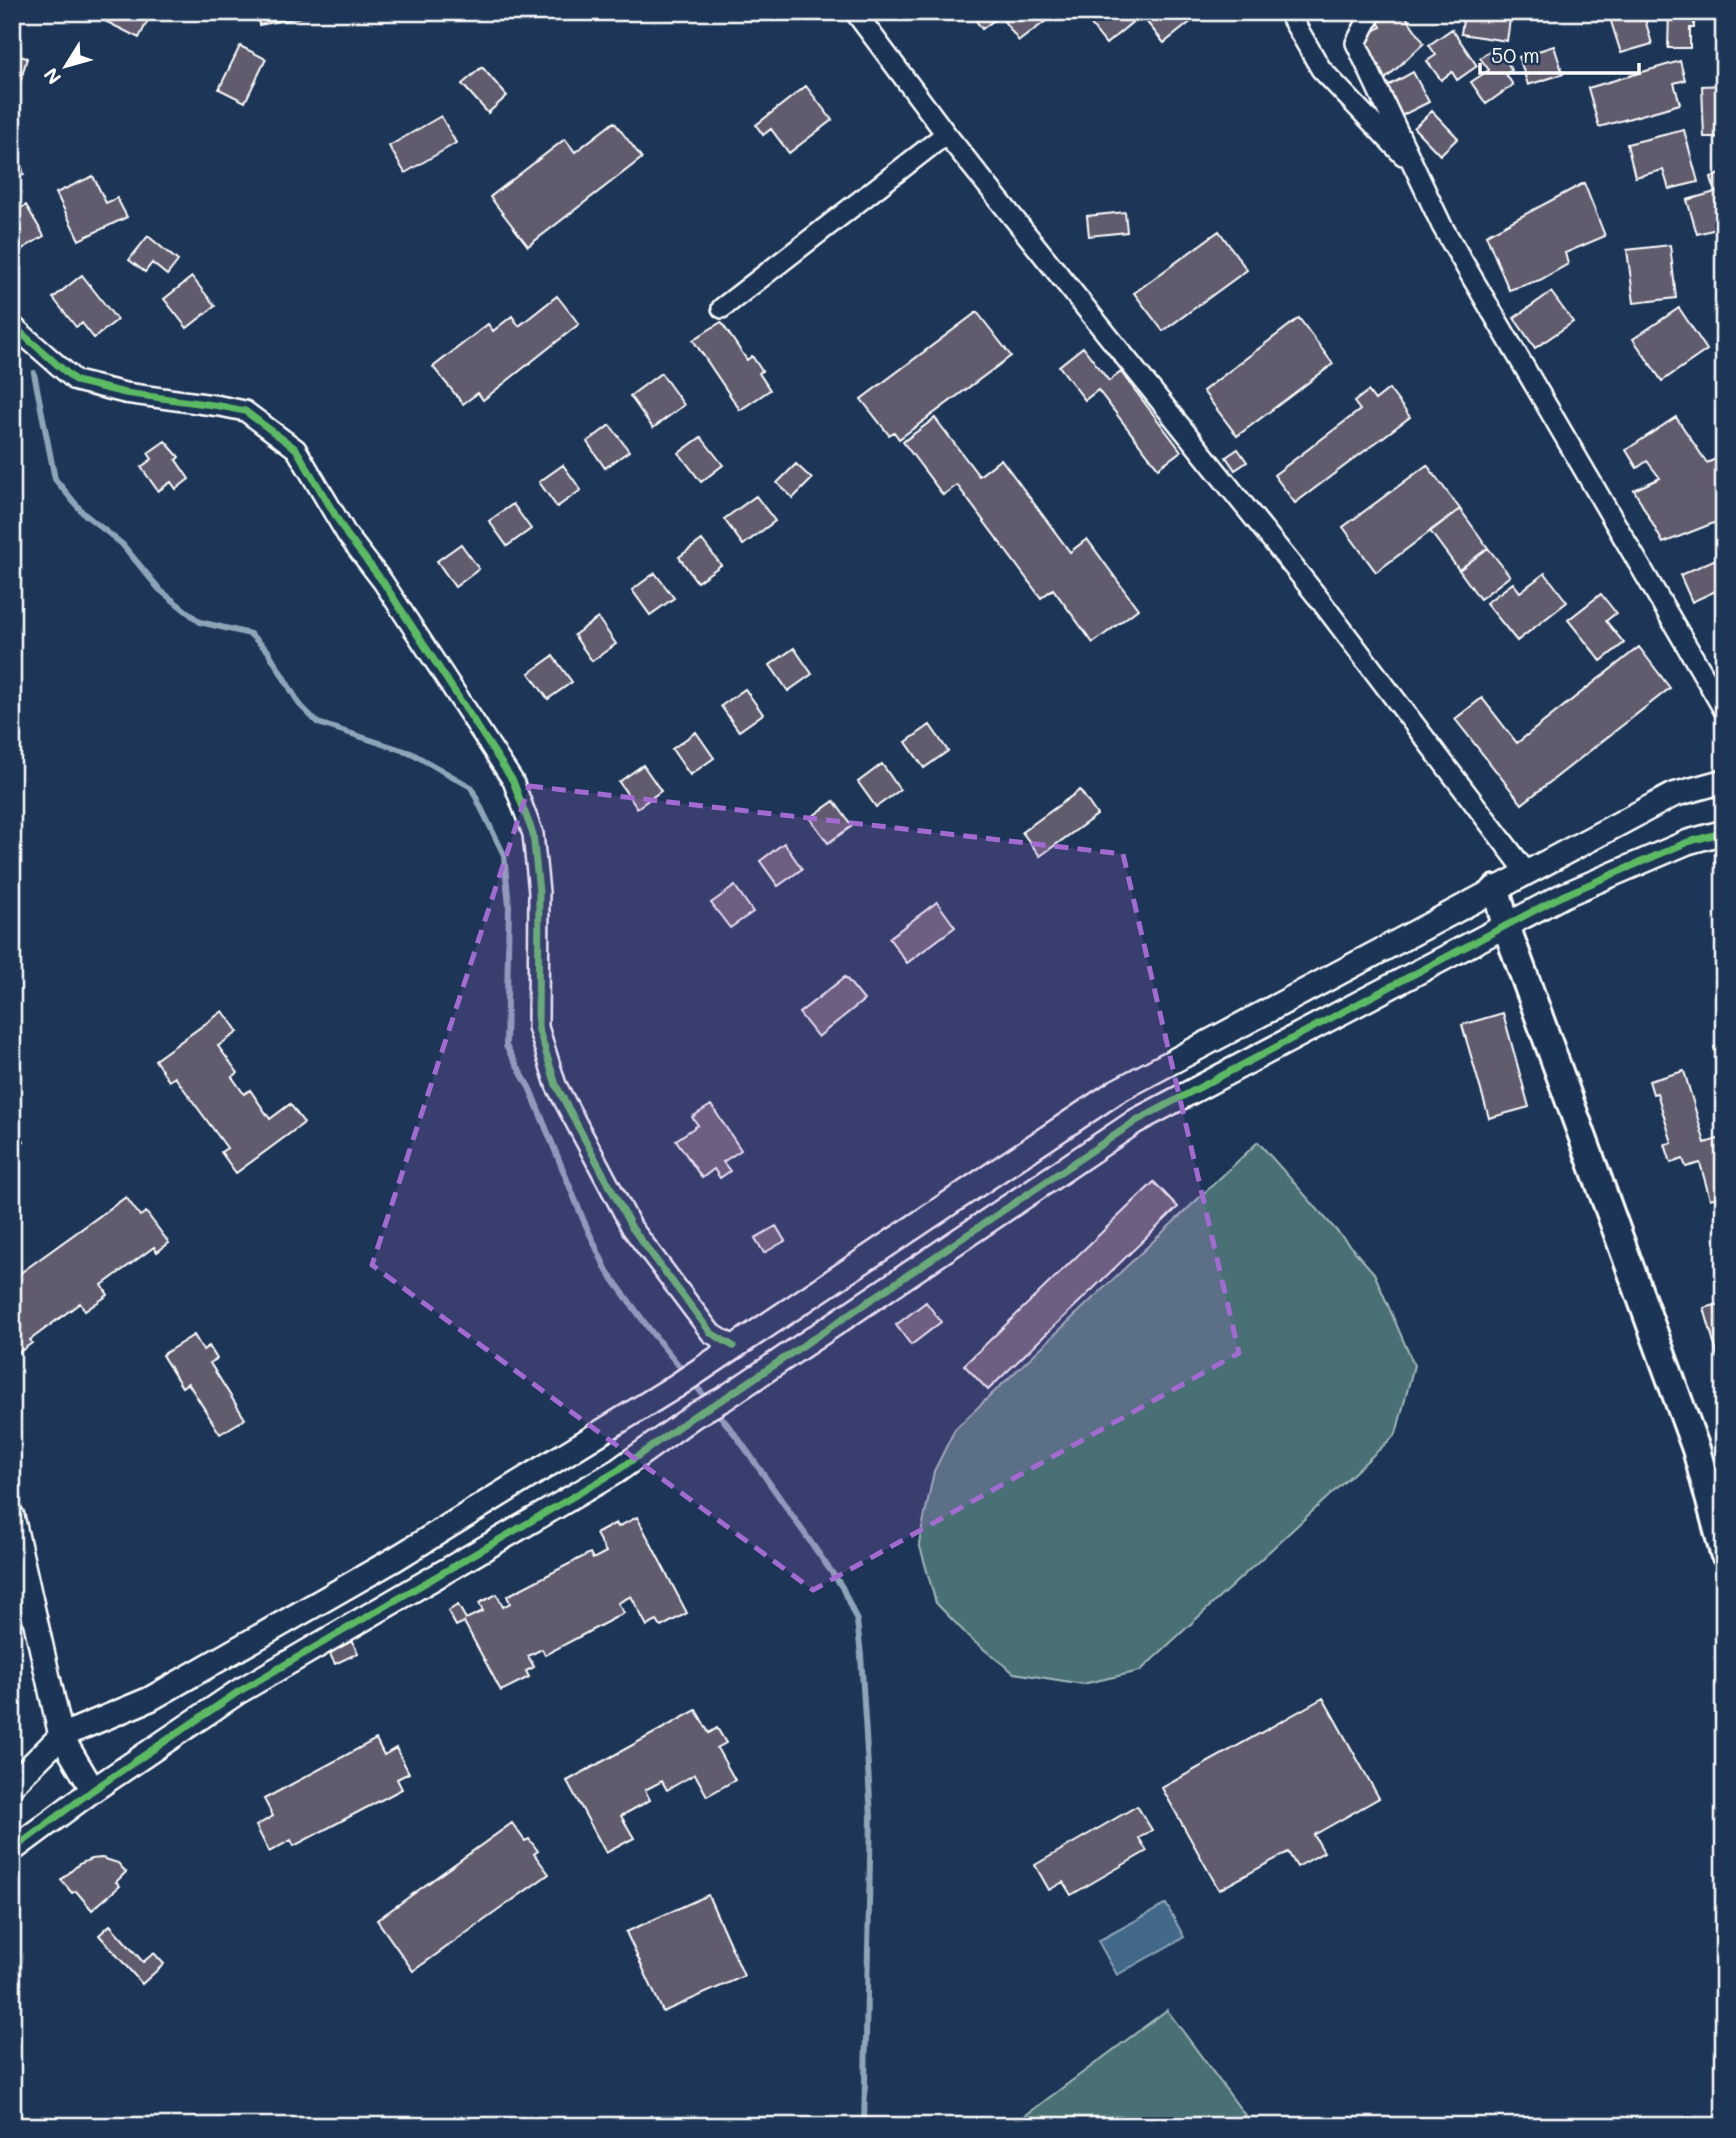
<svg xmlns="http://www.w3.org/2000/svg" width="1736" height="2138" font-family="Mali,sans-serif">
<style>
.green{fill:#4a7174;stroke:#a4b8ba;stroke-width:2}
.water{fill:#426989;stroke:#8ea5b8;stroke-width:2}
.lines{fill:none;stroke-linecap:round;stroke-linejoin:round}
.stream{stroke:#8ea5b8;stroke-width:6}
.building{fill:#605b6e;stroke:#fff;stroke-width:2}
.minor-casing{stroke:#fff;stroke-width:24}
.tertiary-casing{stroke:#fff;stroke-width:28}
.secondary-casing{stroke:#fff;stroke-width:32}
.minor{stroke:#1d3557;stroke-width:19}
.tertiary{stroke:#1d3557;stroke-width:23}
.secondary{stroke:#1d3557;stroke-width:26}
.cycleway-casing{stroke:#1d3557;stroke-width:11}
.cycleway{stroke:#5cba63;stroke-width:7}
.marked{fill:#a36bd2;fill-opacity:0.2;stroke:#a36bd2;stroke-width:5;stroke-dasharray:14 9;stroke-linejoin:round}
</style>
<rect width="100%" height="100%" fill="#1d3557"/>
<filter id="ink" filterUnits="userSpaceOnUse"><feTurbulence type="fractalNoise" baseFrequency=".0143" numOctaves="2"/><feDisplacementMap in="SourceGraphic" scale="14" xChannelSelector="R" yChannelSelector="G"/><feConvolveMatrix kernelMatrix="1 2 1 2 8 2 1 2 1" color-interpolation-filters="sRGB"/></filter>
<g filter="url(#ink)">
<path class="green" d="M 1258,1142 L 1374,1273 L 1414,1365 L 1396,1434 L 1140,1671 L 1083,1684 L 1014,1673 L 972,1640 L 936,1603 L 919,1543 L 934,1471 L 955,1429 Z
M 1167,2010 L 1253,2126 L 1011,2126 Z"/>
<path class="water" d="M 1166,1904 L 1184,1937 L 1117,1975 L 1098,1941 Z"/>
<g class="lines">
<path class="stream" d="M 34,373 L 55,479 L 83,513 L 122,544 L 160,590 L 200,622 L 250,634 L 268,651 L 300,705 L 318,723 L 411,753 L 471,787 L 504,855 L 509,906 L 506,1046 L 530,1089 L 583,1219 L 607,1271 L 653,1334 L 685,1373
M 692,1381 L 738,1438 L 842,1587 L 857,1621 L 861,1655 L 871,1816 L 864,2126"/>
</g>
<path class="building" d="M 87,12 L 152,12 L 139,38 Z
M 257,12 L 327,12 L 259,25 Z
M 970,12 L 1058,12 L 1019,41 L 1000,16 L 982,29 Z
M 1086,12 L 1203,12 L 1164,43 L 1141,15 L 1106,44 L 1083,15 Z
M 1384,12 L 1403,12 L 1424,43 L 1381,83 L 1363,45 L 1368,44 L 1366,36 L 1381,27 L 1375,17 Z
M 1464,12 L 1511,12 L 1507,41 L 1461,34 Z
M 1608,12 L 1643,12 L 1652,44 L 1621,53 Z
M 1669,12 L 1694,12 L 1694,28 L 1690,28 L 1690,48 L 1668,48 Z
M 1719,12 L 1724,12 L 1724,36 L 1720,36 Z
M 1452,29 L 1477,66 L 1457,80 L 1452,72 L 1441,80 L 1427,61 L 1436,55 L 1429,45 Z
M 240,46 L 266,59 L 245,102 L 219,89 Z
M 1496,46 L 1512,70 L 1506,74 L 1513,85 L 1486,104 L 1471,82 L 1489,70 L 1480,58 Z
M 1554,46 L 1563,74 L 1528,85 L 1519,57 Z
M 12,54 L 27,58 L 18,90 L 12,88 Z
M 1680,61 L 1685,80 L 1674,83 L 1680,104 L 1599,127 L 1588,88 Z
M 482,67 L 507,96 L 488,113 L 462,84 Z
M 1413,72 L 1429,102 L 1399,117 L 1384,88 Z
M 1724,85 L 1724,137 L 1704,137 L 1702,86 Z
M 806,86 L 832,120 L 789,153 L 771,129 L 763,135 L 756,125 Z
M 1432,111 L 1458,138 L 1440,155 L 1414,128 Z
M 441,116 L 456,143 L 405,173 L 389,146 Z
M 614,122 L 642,158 L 528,246 L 490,197 L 565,139 L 575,152 Z
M 1684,130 L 1698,182 L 1669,189 L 1663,170 L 1635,177 L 1627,144 Z
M 17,148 L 24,175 L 12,178 L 12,149 Z
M 1724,173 L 1724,227 L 1697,234 L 1687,200 L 1715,192 L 1711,177 Z
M 93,176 L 106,203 L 117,198 L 127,217 L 79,240 L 56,193 Z
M 1584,183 L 1605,236 L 1565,253 L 1568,264 L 1540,280 L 1509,290 L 1486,235 Z
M 26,205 L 44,236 L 12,255 L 12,213 Z
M 1125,212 L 1127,232 L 1089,236 L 1087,216 Z
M 1219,231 L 1247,270 L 1163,331 L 1134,293 Z
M 148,236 L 178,261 L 167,275 L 152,263 L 145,272 L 129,260 Z
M 1670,245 L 1676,298 L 1634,303 L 1627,250 Z
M 82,275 L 117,320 L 94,338 L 82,323 L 76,327 L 53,298 Z
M 192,277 L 215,306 L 187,328 L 164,299 Z
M 1551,292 L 1573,322 L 1535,348 L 1514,318 Z
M 557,296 L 579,324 L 483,400 L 478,393 L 463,404 L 433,367 L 488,324 L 493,331 L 512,316 L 519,326 Z
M 1679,308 L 1707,350 L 1662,381 L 1633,339 Z
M 977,312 L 1011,356 L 899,439 L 894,432 L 889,435 L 861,399 Z
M 1299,318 L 1333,364 L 1237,436 L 1203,391 Z
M 721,322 L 747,360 L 752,356 L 762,371 L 759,373 L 770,390 L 740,410 L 693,340 Z
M 1083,347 L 1109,381 L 1121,372 L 1181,451 L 1158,468 L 1098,390 L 1085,400 L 1059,366 Z
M 661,373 L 684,405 L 653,428 L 630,396 Z
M 1389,389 L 1410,417 L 1295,503 L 1274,475 L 1360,410 L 1354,402 L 1368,391 L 1375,400 Z
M 1676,417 L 1707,463 L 1724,455 L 1724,519 L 1663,543 L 1634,490 L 1660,478 L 1647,461 L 1637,468 L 1626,450 Z
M 935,418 L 979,476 L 1001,459 L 1070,552 L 1087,539 L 1138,609 L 1093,643 L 1053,589 L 1041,598 L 957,485 L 943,495 L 903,442 Z
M 610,425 L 629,451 L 605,468 L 587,442 Z
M 701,437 L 723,465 L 701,482 L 679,453 Z
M 165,441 L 179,457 L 176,460 L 189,479 L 176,489 L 171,482 L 158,491 L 141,467 L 152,459 L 148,453 Z
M 1238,449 L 1247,462 L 1235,470 L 1226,457 Z
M 796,464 L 812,479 L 793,498 L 777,483 Z
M 563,465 L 581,490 L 557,507 L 539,482 Z
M 1427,465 L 1460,509 L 1376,572 L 1343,527 Z
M 756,496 L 775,521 L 743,545 L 724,519 Z
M 513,504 L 531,529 L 507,546 L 489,521 Z
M 1460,509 L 1488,548 L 1459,570 L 1430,531 Z
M 702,540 L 721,565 L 697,582 L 679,557 Z
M 461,544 L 479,569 L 455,587 L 437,561 Z
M 1488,548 L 1510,576 L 1480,599 L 1459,570 Z
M 1718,558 L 1724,572 L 1724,587 L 1692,602 L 1680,575 Z
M 655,573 L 674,598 L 650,615 L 632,590 Z
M 1545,573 L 1567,602 L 1517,641 L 1486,603 L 1513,583 L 1520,592 Z
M 1601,594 L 1616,613 L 1606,621 L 1624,643 L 1601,661 L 1568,620 Z
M 598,618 L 616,644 L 592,661 L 574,635 Z
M 1639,647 L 1670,688 L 1522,804 L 1455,719 L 1482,698 L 1517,743 Z
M 794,648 L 812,674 L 788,691 L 770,665 Z
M 553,656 L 572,682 L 548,699 L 529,673 Z
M 745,689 L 763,714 L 739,731 L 721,706 Z
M 930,725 L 948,751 L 924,768 L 906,742 Z
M 696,732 L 714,758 L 690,775 L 672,749 Z
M 882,764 L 900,790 L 876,807 L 858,782 Z
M 643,765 L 661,791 L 637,808 L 619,782 Z
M 1080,790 L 1097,815 L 1040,856 L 1022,832 Z
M 834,801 L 852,826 L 828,843 L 810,818 Z
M 784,843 L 802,869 L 778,886 L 760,861 Z
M 735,886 L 753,912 L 730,928 L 711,903 Z
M 937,902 L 955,927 L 907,963 L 889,938 Z
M 845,977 L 864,1000 L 818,1037 L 799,1013 Z
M 223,1011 L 238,1032 L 218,1046 L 238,1073 L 232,1077 L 244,1094 L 250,1090 L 270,1119 L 290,1104 L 304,1123 L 236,1173 L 221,1152 L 227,1148 L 175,1077 L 169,1081 L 155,1060 Z
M 1503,1013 L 1529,1107 L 1489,1118 L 1462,1025 Z
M 1724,1044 L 1724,1077 L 1714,1047 Z
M 1684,1071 L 1705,1143 L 1724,1137 L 1724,1195 L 1710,1199 L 1700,1163 L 1686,1167 L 1683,1159 L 1671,1163 L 1665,1144 L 1672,1143 L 1657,1093 L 1653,1094 L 1649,1081 Z
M 711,1105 L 741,1150 L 723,1162 L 730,1171 L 720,1178 L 714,1169 L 702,1178 L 676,1140 L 698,1125 L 692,1117 Z
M 15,1128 L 24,1141 L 12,1150 L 12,1130 Z
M 1154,1182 L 1178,1207 L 988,1390 L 964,1365 Z
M 126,1197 L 140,1216 L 146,1212 L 169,1243 L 157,1252 L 154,1247 L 102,1285 L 108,1295 L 85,1311 L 80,1303 L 30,1340 L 32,1343 L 18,1353 L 12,1345 L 12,1279 Z
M 776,1226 L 785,1241 L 764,1253 L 755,1238 Z
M 926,1302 L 941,1322 L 911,1345 L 896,1325 Z
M 1724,1303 L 1724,1378 L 1704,1308 Z
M 194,1335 L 203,1350 L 209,1346 L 217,1359 L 210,1363 L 245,1419 L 220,1434 L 188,1383 L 182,1387 L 162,1355 Z
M 637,1517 L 687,1613 L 661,1627 L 657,1621 L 647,1626 L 631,1596 L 618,1603 L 624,1613 L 545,1655 L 542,1649 L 528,1656 L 534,1667 L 526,1671 L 529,1677 L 501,1691 L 464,1622 L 456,1626 L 448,1611 L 458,1605 L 466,1619 L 483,1611 L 479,1603 L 497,1594 L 503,1607 L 510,1603 L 507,1596 L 590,1553 L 593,1559 L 606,1552 L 596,1534 L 616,1523 L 618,1527 Z
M 352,1641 L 358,1653 L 335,1664 L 329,1652 Z
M 1323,1698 L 1379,1798 L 1314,1835 L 1324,1852 L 1297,1867 L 1288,1852 L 1219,1890 L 1162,1788 Z
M 696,1710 L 709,1733 L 717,1728 L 726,1743 L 717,1748 L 735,1780 L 707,1796 L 695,1774 L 667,1790 L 662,1781 L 645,1790 L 650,1800 L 621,1816 L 634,1838 L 606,1853 L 567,1781 Z
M 376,1739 L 384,1755 L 396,1748 L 409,1773 L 397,1779 L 402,1789 L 294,1846 L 291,1840 L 269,1852 L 256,1826 L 273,1816 L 264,1799 Z
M 1137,1806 L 1152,1830 L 1139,1838 L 1147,1851 L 1071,1895 L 1063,1882 L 1049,1890 L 1035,1865 Z
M 512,1823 L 525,1841 L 529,1839 L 538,1851 L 534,1854 L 549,1874 L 413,1971 L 377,1920 Z
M 102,1858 L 118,1863 L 126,1872 L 116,1882 L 120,1886 L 92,1910 L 76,1891 L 72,1893 L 61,1880 L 79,1864 L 91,1859 Z
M 708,1895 L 744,1976 L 663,2012 L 626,1932 Z
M 110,1925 L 143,1962 L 154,1953 L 164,1964 L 142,1984 L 99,1935 Z
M 530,2116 L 535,2126 L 509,2126 Z
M 651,2116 L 656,2126 L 638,2126 L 636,2123 Z"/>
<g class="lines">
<g class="minor-casing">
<path id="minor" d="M 855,12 L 946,134 L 1320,600 L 1527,873
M 1288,12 L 1321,69 L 1403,155
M 1372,12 L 1356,43 L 1442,226 L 1724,710
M 722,308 L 946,134
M 12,325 L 76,381 L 125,393 L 220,406 L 245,411 L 296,449 L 347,535 L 383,582 L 513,781 L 533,834 L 539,892 L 538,1027 L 556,1085 L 632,1228 L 711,1333 L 733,1346"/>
</g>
<g class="tertiary-casing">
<path id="tertiary" d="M 12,1516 L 61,1736 L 93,1790
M 12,1785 L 61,1736 L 150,1699 L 395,1559 L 676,1386 L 1117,1091 L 1673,795 L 1724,781
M 12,1850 L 93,1790 L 238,1692 L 617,1471 L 695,1415 L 725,1398 L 1136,1121 L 1562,896 L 1688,842 L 1724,832"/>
</g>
<g class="secondary-casing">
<path id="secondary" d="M 1496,889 L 1506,926 L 1696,1449 L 1724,1553"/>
</g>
<use href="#minor" class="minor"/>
<use href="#tertiary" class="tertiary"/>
<use href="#secondary" class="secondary"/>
<g class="cycleway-casing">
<path id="cycleway" d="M 12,325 L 76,381 L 125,393 L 220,406 L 245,411 L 296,449 L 347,535 L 383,582 L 513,781 L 533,834 L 539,892 L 538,1027 L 556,1085 L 632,1228 L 711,1333 L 733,1346
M 12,1850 L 93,1790 L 238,1692 L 617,1471 L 695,1415 L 725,1398 L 1136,1121 L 1562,896 L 1688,842 L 1724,832"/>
</g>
<use href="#cycleway" class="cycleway"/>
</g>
</g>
<path class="marked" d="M 529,786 L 1123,854 L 1239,1353 L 813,1590 L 372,1265 Z"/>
<rect width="1736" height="2138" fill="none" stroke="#1d3557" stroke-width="42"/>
<rect x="21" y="21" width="1694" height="2096" fill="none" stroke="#fff" stroke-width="2.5" filter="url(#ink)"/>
<g transform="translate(66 66) rotate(233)" stroke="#1d3557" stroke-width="5" paint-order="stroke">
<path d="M0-5L12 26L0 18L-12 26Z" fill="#ffffff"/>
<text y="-10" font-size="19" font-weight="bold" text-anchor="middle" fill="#ffffff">N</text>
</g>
<path d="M1480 63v10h159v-10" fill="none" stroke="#ffffff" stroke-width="3.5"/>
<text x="1491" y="63" font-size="21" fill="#ffffff" stroke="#1d3557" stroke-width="5" paint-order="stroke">50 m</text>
</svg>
